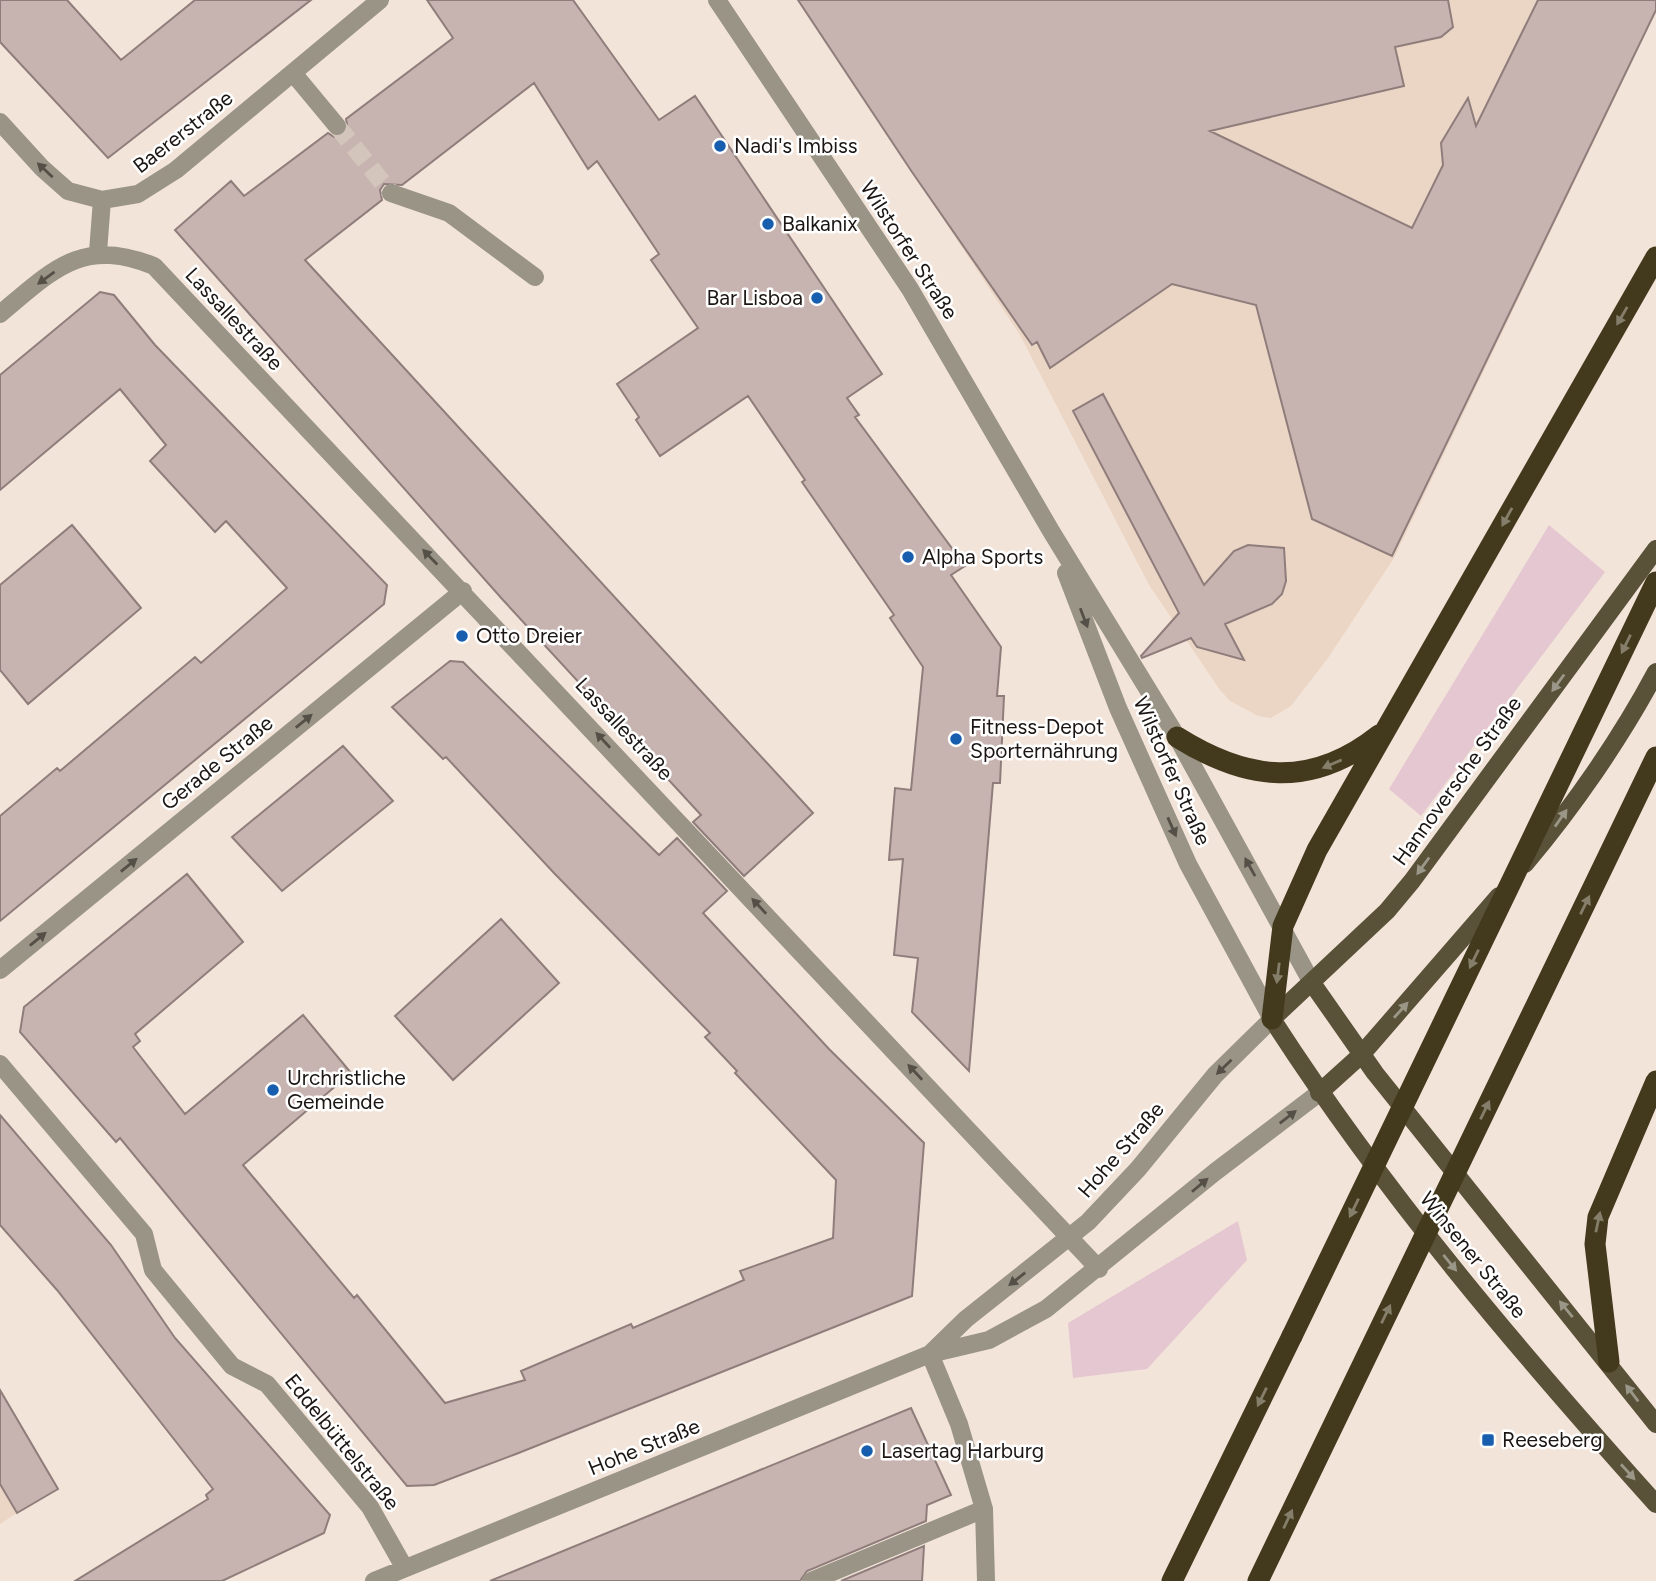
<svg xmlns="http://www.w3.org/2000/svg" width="1656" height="1581" font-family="Figtree,sans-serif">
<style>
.built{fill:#ebd6c6}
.green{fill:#e4c7d1}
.building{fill:#c7b4b1;stroke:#8f7d7b;stroke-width:2}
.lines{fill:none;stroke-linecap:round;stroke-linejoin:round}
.minor-tunnel{stroke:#d3c5bb;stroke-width:18;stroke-dasharray:18 9;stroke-linecap:butt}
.minor{stroke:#999486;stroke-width:18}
.major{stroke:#595138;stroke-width:18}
.highway{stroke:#43391c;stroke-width:21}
.highway-bridge{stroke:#43391c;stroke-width:21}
.oneway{fill:#544f47}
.oneway2{fill:#857e6b}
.oneway3{fill:#9b9788}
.poi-dot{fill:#175eae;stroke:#fff;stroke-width:2.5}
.labels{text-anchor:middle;stroke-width:5;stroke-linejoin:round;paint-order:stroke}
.street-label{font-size:21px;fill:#1b1613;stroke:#fff}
.poi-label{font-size:21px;fill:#1b1613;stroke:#fff;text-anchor:start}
</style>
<rect width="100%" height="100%" fill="#f3e4d9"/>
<path class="built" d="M 798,0 L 1656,0 L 1656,12 L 1394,558 L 1328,658 L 1291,706 L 1271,718 L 1258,716 L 1230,701 L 1220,690 L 1149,585 L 1020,335 Z
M 0,1484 L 17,1513 L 0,1524 Z"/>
<path class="green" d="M 1549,525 L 1605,572 L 1421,816 L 1389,789 Z
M 1238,1221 L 1247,1260 L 1147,1369 L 1073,1378 L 1068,1323 Z"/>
<path class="building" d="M 0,0 L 67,0 L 121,60 L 195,0 L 311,0 L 108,158 L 0,42 Z
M 427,0 L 573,0 L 659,120 L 695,96 L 882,374 L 847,398 L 859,415 L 855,417 L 965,566 L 951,575 L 1001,647 L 997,696 L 1004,696 L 1000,783 L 993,783 L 969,1071 L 912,1012 L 918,958 L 894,955 L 903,859 L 889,860 L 895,788 L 911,790 L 923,667 L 890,618 L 894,615 L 802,482 L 805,480 L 748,396 L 660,456 L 636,420 L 639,417 L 617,384 L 698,328 L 651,260 L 659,254 L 597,161 L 588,169 L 534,83 L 402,185 L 384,184 L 380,190 L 382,200 L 305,260 L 813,813 L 744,876 L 693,822 L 701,815 L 503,600 L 175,230 L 231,181 L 244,196 L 328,133 L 334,137 L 344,135 L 348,129 L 346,119 L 453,38 Z
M 798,0 L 1448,0 L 1453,27 L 1441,37 L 1395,47 L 1404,86 L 1210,131 L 1412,228 L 1443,165 L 1441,143 L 1468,98 L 1476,126 L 1538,0 L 1656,0 L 1656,10 L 1392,556 L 1312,519 L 1256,305 L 1172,284 L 1050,368 L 1037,342 L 1032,345 L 912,172 Z
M 100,292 L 114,295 L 155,345 L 387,585 L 384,604 L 0,921 L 0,816 L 57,768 L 60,771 L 195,657 L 201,663 L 287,588 L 226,521 L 215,532 L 150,461 L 166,445 L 120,389 L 0,490 L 0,375 Z
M 1103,394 L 1204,585 L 1234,551 L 1248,545 L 1284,548 L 1286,581 L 1282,594 L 1272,604 L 1225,624 L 1244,660 L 1197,647 L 1191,638 L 1142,658 L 1141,656 L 1179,613 L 1073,411 Z
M 72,525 L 141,608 L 28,704 L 0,670 L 0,585 Z
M 450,661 L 463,662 L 659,855 L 677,838 L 727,891 L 703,913 L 829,1049 L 924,1143 L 912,1296 L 516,1454 L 434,1485 L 407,1486 L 120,1138 L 116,1142 L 20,1032 L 24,1007 L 187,874 L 243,942 L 135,1034 L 140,1041 L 133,1047 L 185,1114 L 303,1015 L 351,1073 L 243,1165 L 354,1298 L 357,1295 L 445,1403 L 525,1380 L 521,1371 L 631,1324 L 633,1328 L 744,1280 L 740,1271 L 833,1238 L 836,1180 L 735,1073 L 737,1071 L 705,1037 L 710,1033 L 554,873 L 446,757 L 443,759 L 392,707 Z
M 343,746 L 393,801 L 282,891 L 232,837 Z
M 501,919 L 559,983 L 453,1080 L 395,1016 Z
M 0,1115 L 111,1245 L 175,1338 L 330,1515 L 324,1533 L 222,1581 L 75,1581 L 208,1499 L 206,1495 L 213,1489 L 57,1290 L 0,1225 Z
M 0,1390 L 58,1489 L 17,1513 L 0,1484 Z
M 911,1408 L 951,1495 L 927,1505 L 926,1521 L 807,1571 L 800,1581 L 490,1581 Z
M 924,1546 L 922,1581 L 841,1581 Z"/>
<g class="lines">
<path class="minor-tunnel" d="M 337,126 L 391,193"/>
<path class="minor" d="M 717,0 L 910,289 L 1051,531 L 1177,737 L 1312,983
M 293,73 L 337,126
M 0,122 L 42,168 L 68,191 L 102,200 L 138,194 L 176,170 L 380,0
M 391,193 L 449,213 L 535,277
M 98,252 L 102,200
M 0,314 C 54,269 82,237 154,266 L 1099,1269
M 0,970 L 463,591
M 0,1064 L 144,1234 L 153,1270 L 232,1366 L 267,1384 L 370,1507 L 404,1567
M 930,1354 L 966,1319 L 1088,1222 L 1138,1169 L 1215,1075 L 1272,1019 L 1188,864 L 1118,708 L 1066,573
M 930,1354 L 959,1424 L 984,1509 L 986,1581
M 374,1581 L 930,1354 L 989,1340 L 1046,1309 L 1215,1172 L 1319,1093
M 811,1581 L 984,1509"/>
<path class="major" d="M 1656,549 L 1412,881 L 1387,911 L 1272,1019 C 1384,1193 1518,1350 1656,1504
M 1525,864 C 1573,807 1621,738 1656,672
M 1312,983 L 1375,1073 L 1656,1424
M 1319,1093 L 1361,1055 L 1499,896"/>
<path class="highway" d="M 1177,737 C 1247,781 1311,789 1379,735
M 1272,1019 L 1283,926 L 1317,850 L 1656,257
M 1609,1362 L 1595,1244 L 1598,1217 L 1656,1081
M 1172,1581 L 1292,1336"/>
<path class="highway-bridge" d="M 1292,1336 L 1656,582
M 1258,1581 L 1656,757"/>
</g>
<defs><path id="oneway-solid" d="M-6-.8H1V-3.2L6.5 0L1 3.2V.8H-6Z" transform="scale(1.75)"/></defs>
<g class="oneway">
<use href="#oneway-solid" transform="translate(45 170) rotate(-137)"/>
<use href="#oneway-solid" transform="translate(46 278) rotate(144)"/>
<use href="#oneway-solid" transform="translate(430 557) rotate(-134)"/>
<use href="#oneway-solid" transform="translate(1084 618) rotate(69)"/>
<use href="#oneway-solid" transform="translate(304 721) rotate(-39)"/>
<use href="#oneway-solid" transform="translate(603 740) rotate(-133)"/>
<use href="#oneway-solid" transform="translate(1172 827) rotate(66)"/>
<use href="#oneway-solid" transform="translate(129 865) rotate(-39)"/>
<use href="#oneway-solid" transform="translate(1250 867) rotate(-119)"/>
<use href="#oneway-solid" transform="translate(759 906) rotate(-133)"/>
<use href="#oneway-solid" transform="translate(38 939) rotate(-39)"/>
<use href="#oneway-solid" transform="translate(1224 1067) rotate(136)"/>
<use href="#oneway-solid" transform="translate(915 1072) rotate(-133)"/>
<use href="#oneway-solid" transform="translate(1288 1117) rotate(-38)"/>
<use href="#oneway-solid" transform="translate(1200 1185) rotate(-40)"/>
<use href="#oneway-solid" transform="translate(1017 1279) rotate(142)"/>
</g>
<g class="oneway2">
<use href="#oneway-solid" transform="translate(1622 316) rotate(120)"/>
<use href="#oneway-solid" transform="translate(1507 517) rotate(119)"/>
<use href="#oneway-solid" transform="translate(1626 644) rotate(116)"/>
<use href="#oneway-solid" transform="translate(1332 764) rotate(157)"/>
<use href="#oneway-solid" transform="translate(1585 905) rotate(-64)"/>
<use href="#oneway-solid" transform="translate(1474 959) rotate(116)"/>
<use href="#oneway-solid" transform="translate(1278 973) rotate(97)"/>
<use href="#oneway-solid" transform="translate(1485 1110) rotate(-64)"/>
<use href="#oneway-solid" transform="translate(1354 1208) rotate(116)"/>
<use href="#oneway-solid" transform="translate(1598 1222) rotate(-78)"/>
<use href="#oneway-solid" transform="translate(1386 1314) rotate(-64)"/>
<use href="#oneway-solid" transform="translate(1262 1397) rotate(116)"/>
<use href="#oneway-solid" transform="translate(1288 1519) rotate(-65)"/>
</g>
<g class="oneway3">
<use href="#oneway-solid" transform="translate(1558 683) rotate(126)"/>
<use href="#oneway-solid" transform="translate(1561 818) rotate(-55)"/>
<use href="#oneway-solid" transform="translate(1423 866) rotate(126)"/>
<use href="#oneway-solid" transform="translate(1401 1010) rotate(-48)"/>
<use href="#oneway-solid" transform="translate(1450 1263) rotate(51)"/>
<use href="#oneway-solid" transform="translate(1566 1309) rotate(-129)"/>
<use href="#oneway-solid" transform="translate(1632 1393) rotate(-127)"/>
<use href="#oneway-solid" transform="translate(1628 1472) rotate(48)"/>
</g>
<g class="poi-dot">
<circle cx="720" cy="146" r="7"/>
<circle cx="768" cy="224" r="7"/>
<circle cx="817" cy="298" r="7"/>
<circle cx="908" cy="557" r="7"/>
<circle cx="462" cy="636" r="7"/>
<circle cx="956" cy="739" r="7"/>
<circle cx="273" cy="1090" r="7"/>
<rect x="1481" y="1433" width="14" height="14" rx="3.5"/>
<circle cx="867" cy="1451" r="7"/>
</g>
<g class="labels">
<g class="street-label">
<text transform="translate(183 132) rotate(-38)" y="7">Baererstraße</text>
<text transform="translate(909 250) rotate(57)" y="7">Wilstorfer Straße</text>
<text transform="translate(234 319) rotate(47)" y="7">Lassallestraße</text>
<text transform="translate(624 729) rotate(47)" y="7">Lassallestraße</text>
<text transform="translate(217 763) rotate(-39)" y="7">Gerade Straße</text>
<text transform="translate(1172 771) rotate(66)" y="7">Wilstorfer Straße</text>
<text transform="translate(1457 781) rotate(-54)" y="7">Hannoversche Straße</text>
<text transform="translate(1121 1150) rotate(-49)" y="7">Hohe Straße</text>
<text transform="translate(1473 1255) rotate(51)" y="7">Winsener Straße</text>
<text transform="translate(342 1442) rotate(51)" y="7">Eddelbüttelstraße</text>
<text transform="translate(644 1447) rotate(-22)" y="7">Hohe Straße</text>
</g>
<g class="poi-label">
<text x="734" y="153">Nadi's Imbiss</text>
<text x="782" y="231">Balkanix</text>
<text x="803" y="305" text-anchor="end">Bar Lisboa</text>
<text x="922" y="564">Alpha Sports</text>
<text x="476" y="643">Otto Dreier</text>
<text x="970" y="734">Fitness-Depot<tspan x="970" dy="24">Sporternährung</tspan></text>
<text x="287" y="1085">Urchristliche<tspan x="287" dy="24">Gemeinde</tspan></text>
<text x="1502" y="1447">Reeseberg</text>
<text x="881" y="1458">Lasertag Harburg</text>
</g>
</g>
</svg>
